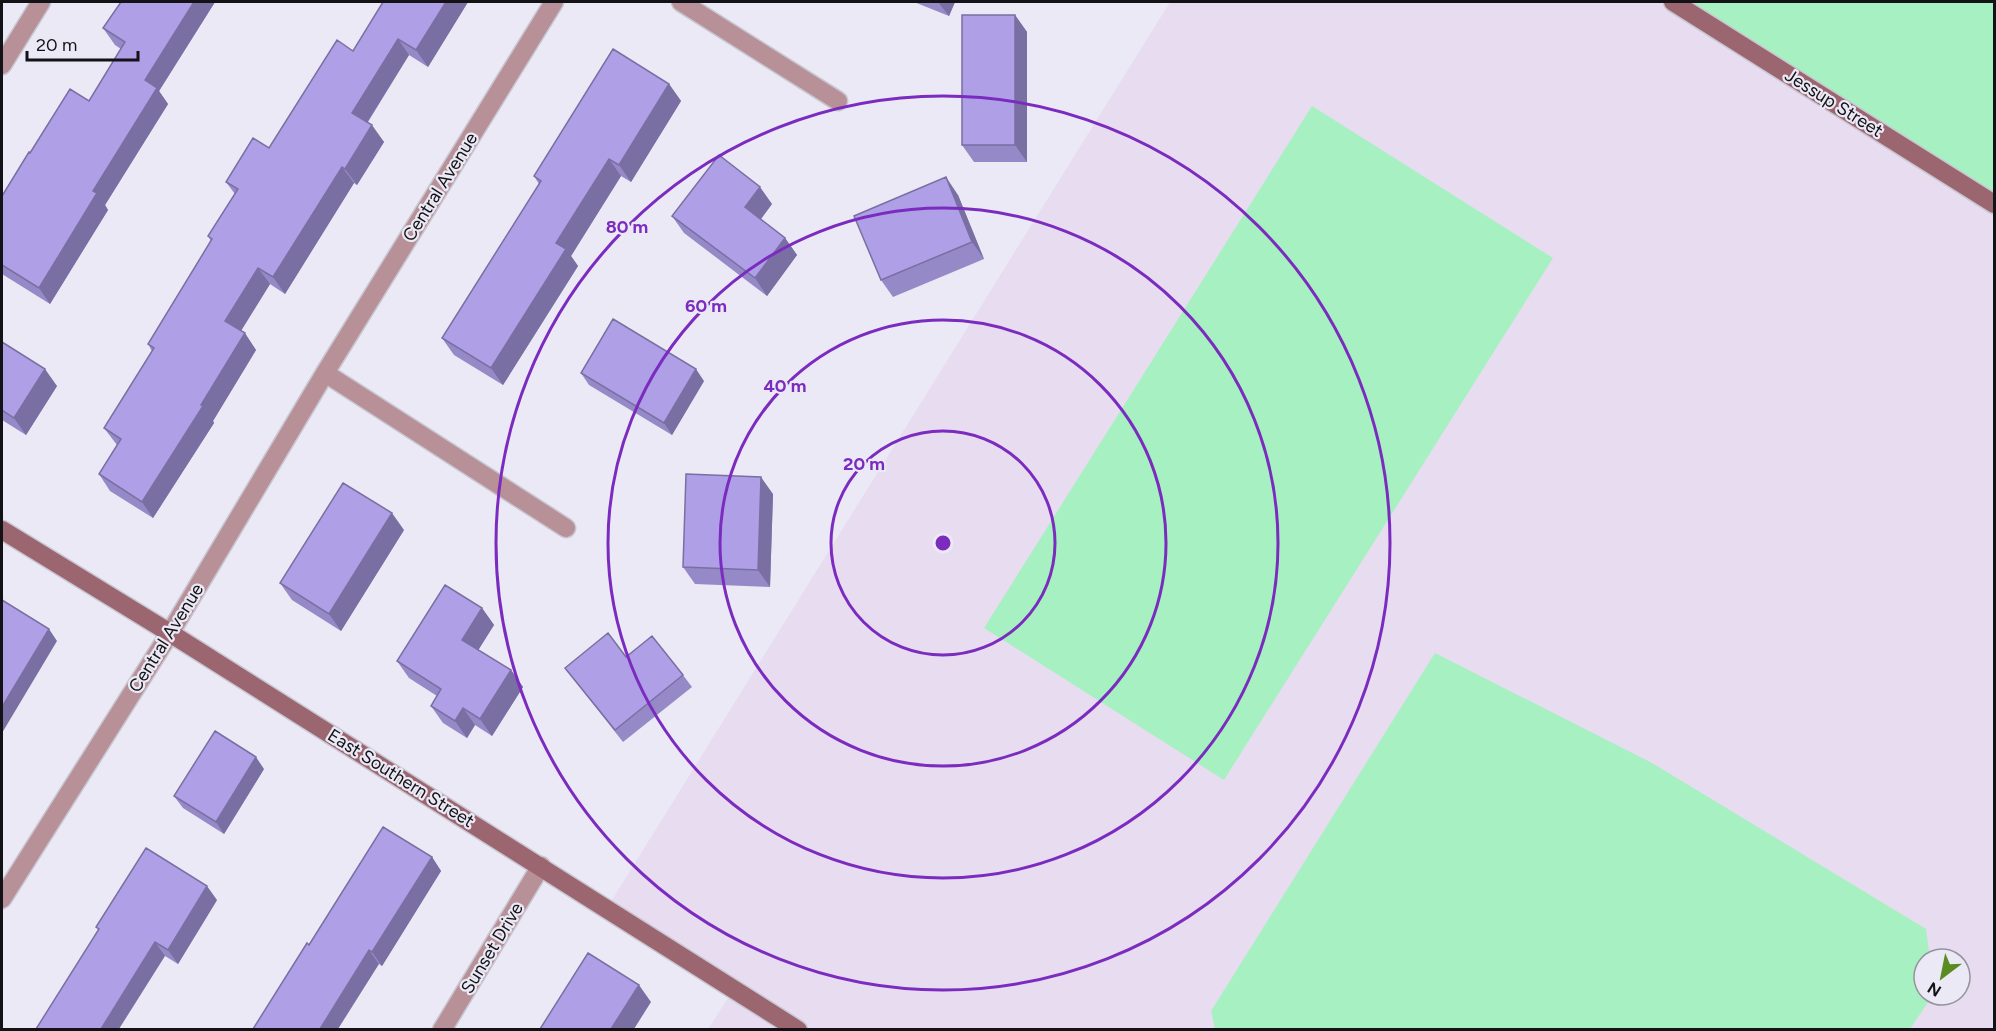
<svg xmlns="http://www.w3.org/2000/svg" width="1996" height="1031" font-family="Figtree,sans-serif">
<style>
.education{fill:#e8dcf0;fill-rule:evenodd}
.green{fill:#a7f0c1}
.lines{fill:none;stroke-linecap:round;stroke-linejoin:round}
.street-casing{stroke:#c8c7d1;stroke-width:21}
.secondary-casing{stroke:#c8c7d1;stroke-width:21}
.street{stroke:#b89198;stroke-width:18}
.secondary{stroke:#9c6671;stroke-width:18}
.wall{fill:#9689c7}
.shaded-wall{fill:#7a6fa2}
.building{fill:#af9fe7;stroke:#7a6fa2;stroke-width:1.5}
.ring{fill:none;stroke:#7b2cbf;stroke-width:3}
.labels{text-anchor:middle;stroke-width:4.5;stroke-linejoin:round;paint-order:stroke}
.street-label{font-size:18px;fill:#131216;stroke:#ebe9f5}
.centre{fill:#7b2cbf;stroke:#ebe9f5;stroke-width:3}
.ring-label{font-size:18px;text-anchor:middle;font-weight:bold;fill:#7b2cbf;stroke:#ebe9f5;stroke-width:4.5;stroke-linejoin:round;paint-order:stroke}
</style>
<rect width="100%" height="100%" fill="#ebe9f5"/>
<path class="education" d="M 1170,2 L 1673,2 L 1994,204 L 1994,1029 L 708,1029 L 734,989 L 607,908 ZM 1924,959 L 1960,959 L 1960,995 L 1924,995 Z"/>
<path class="green" d="M 1673,2 L 1994,2 L 1994,204 Z
M 1312,106 L 1553,258 L 1224,780 L 984,628 Z
M 1435,653 L 1652,763 L 1926,929 L 1930,959 L 1924,959 L 1924,995 L 1933,995 L 1910,1029 L 1215,1029 L 1211,1011 Z"/>
<g class="lines">
<g class="street-casing">
<path id="street" d="M 681,2 L 838,101
M 2,65 L 41,2
M 325,373 L 566,528
M 2,899 L 170,633 L 325,373 L 554,2
M 442,1030 L 541,866"/>
</g>
<g class="secondary-casing">
<path id="secondary" d="M 1673,2 L 1994,204
M 2,530 L 170,633 L 798,1030"/>
</g>
<use href="#street" class="street"/>
<use href="#secondary" class="secondary"/>
</g>
<path class="wall" d="M 121,2 L 215,2 L 159,91 L 168,104 L 105,205 L 108,210 L 50,304 L 2,274 L 2,196 L 30,153 L 89,101 L 121,49 L 115,45 L 103,28 Z
M 383,2 L 468,2 L 428,67 L 409,55 L 368,122 L 384,142 L 357,185 L 354,183 L 285,294 L 270,284 L 241,331 L 256,350 L 213,421 L 214,423 L 153,518 L 110,491 L 99,474 L 117,445 L 104,428 L 152,351 L 148,344 L 211,241 L 208,236 L 235,194 L 226,182 L 269,148 L 353,51 Z
M 914,2 L 955,2 L 949,16 Z
M 1015,15 L 1027,32 L 1027,162 L 974,162 L 962,145 Z
M 669,84 L 681,101 L 631,182 L 621,176 L 571,256 L 578,266 L 503,385 L 454,355 L 442,338 L 539,184 L 534,176 Z
M 958,195 L 984,259 L 893,297 L 881,280 Z
M 772,204 L 761,219 L 785,238 L 797,255 L 767,296 L 684,233 L 672,216 Z
M 2,342 L 57,386 L 26,435 L 2,420 Z
M 581,373 L 704,381 L 672,435 L 589,385 Z
M 773,494 L 770,587 L 695,584 L 683,567 Z
M 404,530 L 341,631 L 292,600 L 280,583 Z
M 482,608 L 494,625 L 478,650 L 511,670 L 523,687 L 492,736 L 475,725 L 467,738 L 443,723 L 431,706 L 437,696 L 409,678 L 397,661 Z
M 626,657 L 683,675 L 692,687 L 623,742 L 565,668 Z
M 264,769 L 224,834 L 183,808 L 174,796 Z
M 432,857 L 441,871 L 382,966 L 379,964 L 309,945 Z
M 217,900 L 178,964 L 165,956 L 98,930 L 96,927 Z"/>
<path class="shaded-wall" d="M 194,2 L 215,2 L 159,91 L 168,104 L 105,205 L 108,210 L 50,304 L 39,288 L 93,191 L 145,80 Z
M 446,2 L 468,2 L 428,67 L 416,50 Z
M 938,2 L 955,2 L 949,16 Z
M 1015,15 L 1027,32 L 1027,162 L 1015,145 Z
M 398,39 L 409,55 L 363,129 L 352,113 Z
M 669,84 L 681,101 L 631,182 L 619,165 Z
M 372,125 L 384,142 L 357,185 L 345,169 Z
M 609,159 L 621,176 L 571,256 L 578,266 L 503,385 L 491,368 L 556,243 Z
M 342,167 L 354,183 L 285,294 L 273,277 Z
M 946,177 L 958,195 L 984,259 L 972,242 Z
M 760,187 L 772,204 L 757,224 L 745,207 Z
M 785,238 L 797,255 L 767,296 L 755,278 Z
M 258,268 L 270,284 L 237,337 L 225,321 Z
M 245,333 L 256,350 L 213,421 L 214,423 L 153,518 L 142,502 Z
M 45,369 L 57,386 L 26,435 L 14,418 Z
M 696,369 L 704,381 L 672,435 L 664,423 Z
M 761,477 L 773,494 L 770,587 L 758,570 Z
M 392,513 L 404,530 L 341,631 L 329,614 Z
M 482,608 L 494,625 L 474,657 L 462,640 Z
M 49,629 L 57,641 L 2,733 L 2,707 Z
M 511,670 L 523,687 L 492,736 L 480,719 Z
M 463,708 L 475,725 L 467,738 L 455,721 Z
M 256,757 L 264,769 L 224,834 L 216,822 Z
M 432,857 L 441,871 L 382,966 L 372,952 Z
M 207,886 L 217,900 L 178,964 L 168,950 Z
M 155,942 L 165,956 L 119,1029 L 101,1029 Z
M 369,950 L 379,964 L 338,1029 L 320,1029 Z
M 639,985 L 651,1002 L 634,1029 L 611,1029 Z"/>
<path class="building" d="M 121,2 L 194,2 L 145,80 L 157,88 L 93,191 L 97,193 L 39,288 L 2,265 L 2,196 L 29,152 L 30,153 L 70,89 L 89,101 L 125,42 L 103,28 Z
M 383,2 L 446,2 L 416,50 L 398,39 L 352,113 L 372,125 L 345,169 L 342,167 L 273,277 L 258,268 L 225,321 L 245,333 L 201,405 L 203,406 L 142,502 L 99,474 L 121,439 L 104,428 L 154,348 L 148,344 L 212,239 L 208,236 L 238,189 L 226,182 L 253,138 L 269,148 L 337,40 L 353,51 Z
M 962,15 L 1015,15 L 1015,145 L 962,145 Z
M 613,49 L 669,84 L 619,165 L 609,159 L 556,243 L 566,249 L 491,368 L 442,338 L 541,181 L 534,176 Z
M 719,155 L 760,187 L 745,207 L 785,238 L 755,278 L 672,216 Z
M 946,177 L 972,242 L 881,280 L 854,216 Z
M 613,319 L 696,369 L 664,423 L 581,373 Z
M 2,342 L 45,369 L 14,418 L 2,410 Z
M 686,474 L 761,477 L 758,570 L 683,567 Z
M 343,483 L 392,513 L 329,614 L 280,583 Z
M 445,585 L 482,608 L 462,640 L 511,670 L 480,719 L 463,708 L 455,721 L 431,706 L 441,689 L 397,661 Z
M 2,600 L 49,629 L 2,707 Z
M 608,633 L 626,657 L 652,636 L 683,675 L 615,730 L 565,668 Z
M 215,731 L 256,757 L 216,822 L 174,796 Z
M 383,827 L 432,857 L 372,952 L 369,950 L 320,1029 L 253,1029 L 307,943 L 309,945 Z
M 146,848 L 207,886 L 168,950 L 155,942 L 101,1029 L 36,1029 L 99,929 L 96,927 Z
M 588,953 L 639,985 L 611,1029 L 540,1029 Z"/>
<g class="ring">
<circle cx="943" cy="543" r="112"/>
<circle cx="943" cy="543" r="223"/>
<circle cx="943" cy="543" r="335"/>
<circle cx="943" cy="543" r="447"/>
</g>
<g class="labels">
<g class="street-label">
<text transform="translate(1834 103) rotate(32)" y="6">Jessup Street</text>
<text transform="translate(440 187) rotate(-58)" y="6">Central Avenue</text>
<text transform="translate(166 638) rotate(-58)" y="6">Central Avenue</text>
<text transform="translate(401 778) rotate(32)" y="6">East Southern Street</text>
<text transform="translate(492 948) rotate(-59)" y="6">Sunset Drive</text>
</g>
</g>
<circle cx="943" cy="543" r="9" class="centre"/>
<g class="ring-label">
<text x="627" y="233">80 m</text>
<text x="706" y="312">60 m</text>
<text x="785" y="392">40 m</text>
<text x="864" y="470">20 m</text>
</g>
<rect width="1996" height="1031" fill="none" stroke="#131216" stroke-width="6"/>
<g transform="translate(1942 977) rotate(212)"><circle r="28" fill="#ebe9f5" stroke="#95939c" stroke-width="1.5"/>
<path d="M0-4.5L10 22L0 15L-10 22Z" fill="#598b21"/>
<text y="-9" font-size="16" font-weight="bold" text-anchor="middle" fill="#131216">N</text>
</g>
<path d="M27 51v9h111v-9" fill="none" stroke="#131216" stroke-width="3"/>
<text x="36" y="51" font-size="18" fill="#131216" stroke="#ebe9f5" stroke-width="4.5" paint-order="stroke">20 m</text>
</svg>
